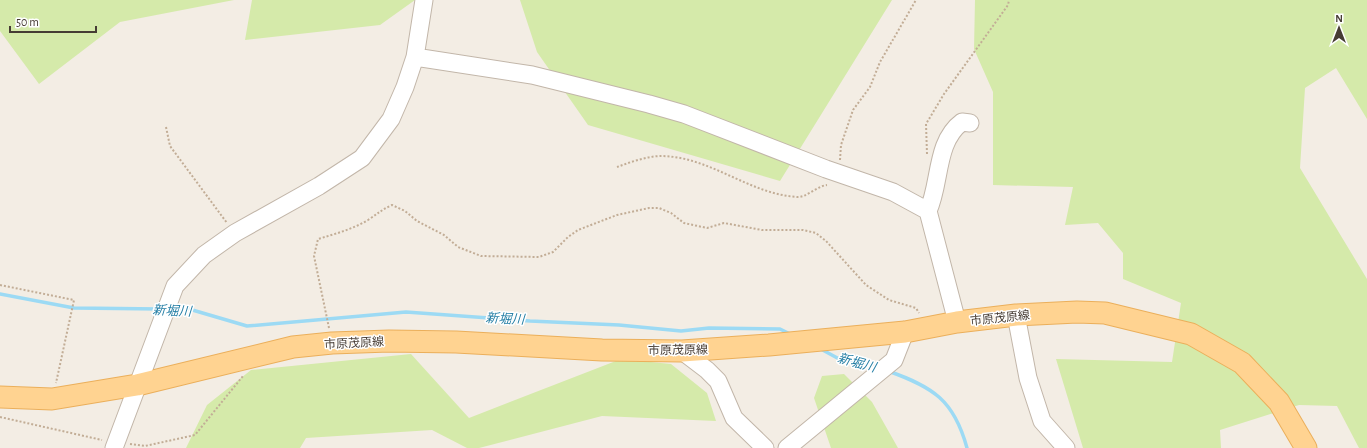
<svg xmlns="http://www.w3.org/2000/svg" width="1367" height="448" font-family="'Alegreya Sans','Noto Sans JP',sans-serif">
<style>
.green{fill:#d5eaaa}
.lines{fill:none;stroke-linecap:round;stroke-linejoin:round}
.stream{stroke:#9cdaf4;stroke-width:3.5}
.minor-casing{stroke:#c2b6a9;stroke-width:19}
.major-casing{stroke:#ebaf5b;stroke-width:23}
.path{stroke:#c2ad96;stroke-width:2;stroke-dasharray:2 2;stroke-linecap:butt}
.minor{stroke:#fff;stroke-width:17}
.major{stroke:#ffd391;stroke-width:21}
.labels{text-anchor:middle;stroke-width:3;stroke-linejoin:round;paint-order:stroke}
.street-label{font-size:12px;fill:#463c34;stroke:#fff}
.water-label{font-size:13px;font-style:italic;fill:#257fa6;stroke:#fff}
</style>
<rect width="100%" height="100%" fill="#f3ede4"/>
<path class="green" d="M 0,0 L 234,0 L 120,22 L 39,84 L 0,31 Z
M 252,0 L 415,0 L 380,25 L 245,40 Z
M 520,0 L 892,0 L 780,181 L 588,125 L 537,52 Z
M 975,0 L 1367,0 L 1367,119 L 1336,68 L 1305,88 L 1300,168 L 1367,279 L 1367,448 L 1359,448 L 1337,406 L 1299,405 L 1220,430 L 1221,448 L 1083,448 L 1056,359 L 1172,362 L 1181,303 L 1123,279 L 1123,253 L 1098,223 L 1065,225 L 1073,187 L 993,185 L 993,92 L 974,49 Z
M 411,354 L 469,418 L 621,359 L 671,364 L 707,393 L 716,421 L 602,416 L 479,448 L 467,448 L 432,430 L 306,438 L 300,448 L 186,448 L 207,405 L 251,370 Z
M 844,374 L 872,402 L 898,448 L 831,448 L 814,398 L 822,376 Z"/>
<g class="lines">
<path class="stream" d="M 0,294 L 74,308 L 161,309
M 171,309 L 189,309 L 247,326 L 406,312 L 530,321 L 619,325 L 681,331 L 709,328 L 780,329 L 792,335
M 819,348 L 841,360 L 866,363 L 877,367
M 888,371 C 933,387 954,400 967,448"/>
<g class="minor-casing">
<path id="minor" d="M 415,57 L 532,75 L 649,104 L 684,114 L 826,169 L 893,192 L 928,211
M 1016,315 L 1028,378 L 1042,421 L 1066,448
M 957,322 L 928,211 C 941,183 935,142 962,122 L 970,123
M 682,351 L 707,370 L 718,381 L 734,418 L 765,448
M 114,448 L 175,286 L 204,255 L 235,233 L 319,186 L 362,158 L 391,119 L 405,87 L 415,57 L 424,0
M 787,448 L 894,360 L 905,332"/>
</g>
<g class="major-casing">
<path id="major" d="M 0,397 L 52,399 L 137,385 L 293,347 L 332,343 L 389,341 L 456,342 L 602,350 L 682,351 L 769,345 L 905,332 L 957,322 L 1016,315 L 1077,312 L 1105,313 L 1191,334 L 1242,363 L 1279,402 L 1306,448"/>
</g>
<path class="path" d="M 166,127 L 170,146 L 227,223
M 927,154 L 926,124 L 944,94 L 1008,5 L 1009,0
M 840,160 L 841,145 L 853,110 L 870,87 L 880,62 L 916,0
M 617,167 C 631,162 647,156 662,156 C 711,157 749,194 797,197 C 806,198 817,186 827,185
M 0,285 L 74,300 L 56,383
M 329,328 L 314,256 L 318,239 C 335,234 353,229 368,220 C 377,214 383,209 392,205 L 405,211 L 417,221 L 444,235 L 458,247 L 481,256 L 539,257 L 553,252 L 568,237 L 578,230 L 617,215 L 649,208 L 659,208 L 671,213 L 684,223 L 707,228 L 724,223 L 762,230 L 803,230 L 816,233 L 826,241 L 866,285 L 889,300 L 916,308 L 919,313
M 0,417 L 102,440
M 130,444 L 145,446 L 195,435 L 243,376"/>
<use href="#minor" class="minor"/>
<use href="#major" class="major"/>
</g>
<g class="labels">
<g class="street-label">
<text transform="translate(1000 318) rotate(-6)" y="4">市原茂原線</text>
<text transform="translate(354 343) rotate(-3)" y="4">市原茂原線</text>
<text transform="translate(678 350) rotate(-1)" y="4">市原茂原線</text>
</g>
<g class="water-label">
<text transform="translate(172 310) rotate(3)" y="5">新堀川</text>
<text transform="translate(505 318) rotate(3)" y="5">新堀川</text>
<text transform="translate(857 362) rotate(15)" y="5">新堀川</text>
</g>
</g>
<g transform="translate(1339 28)" stroke="#ffffff" stroke-width="3" paint-order="stroke">
<path d="M0-3L7 15L0 10L-7 15Z" fill="#463c34"/>
<text y="-6" font-size="11" font-weight="bold" text-anchor="middle" fill="#463c34">N</text>
</g>
<path d="M10 26v6h86v-6" fill="none" stroke="#463c34" stroke-width="2"/>
<text x="16" y="26" font-size="12" fill="#463c34" stroke="#ffffff" stroke-width="3" paint-order="stroke">50 m</text>
</svg>
